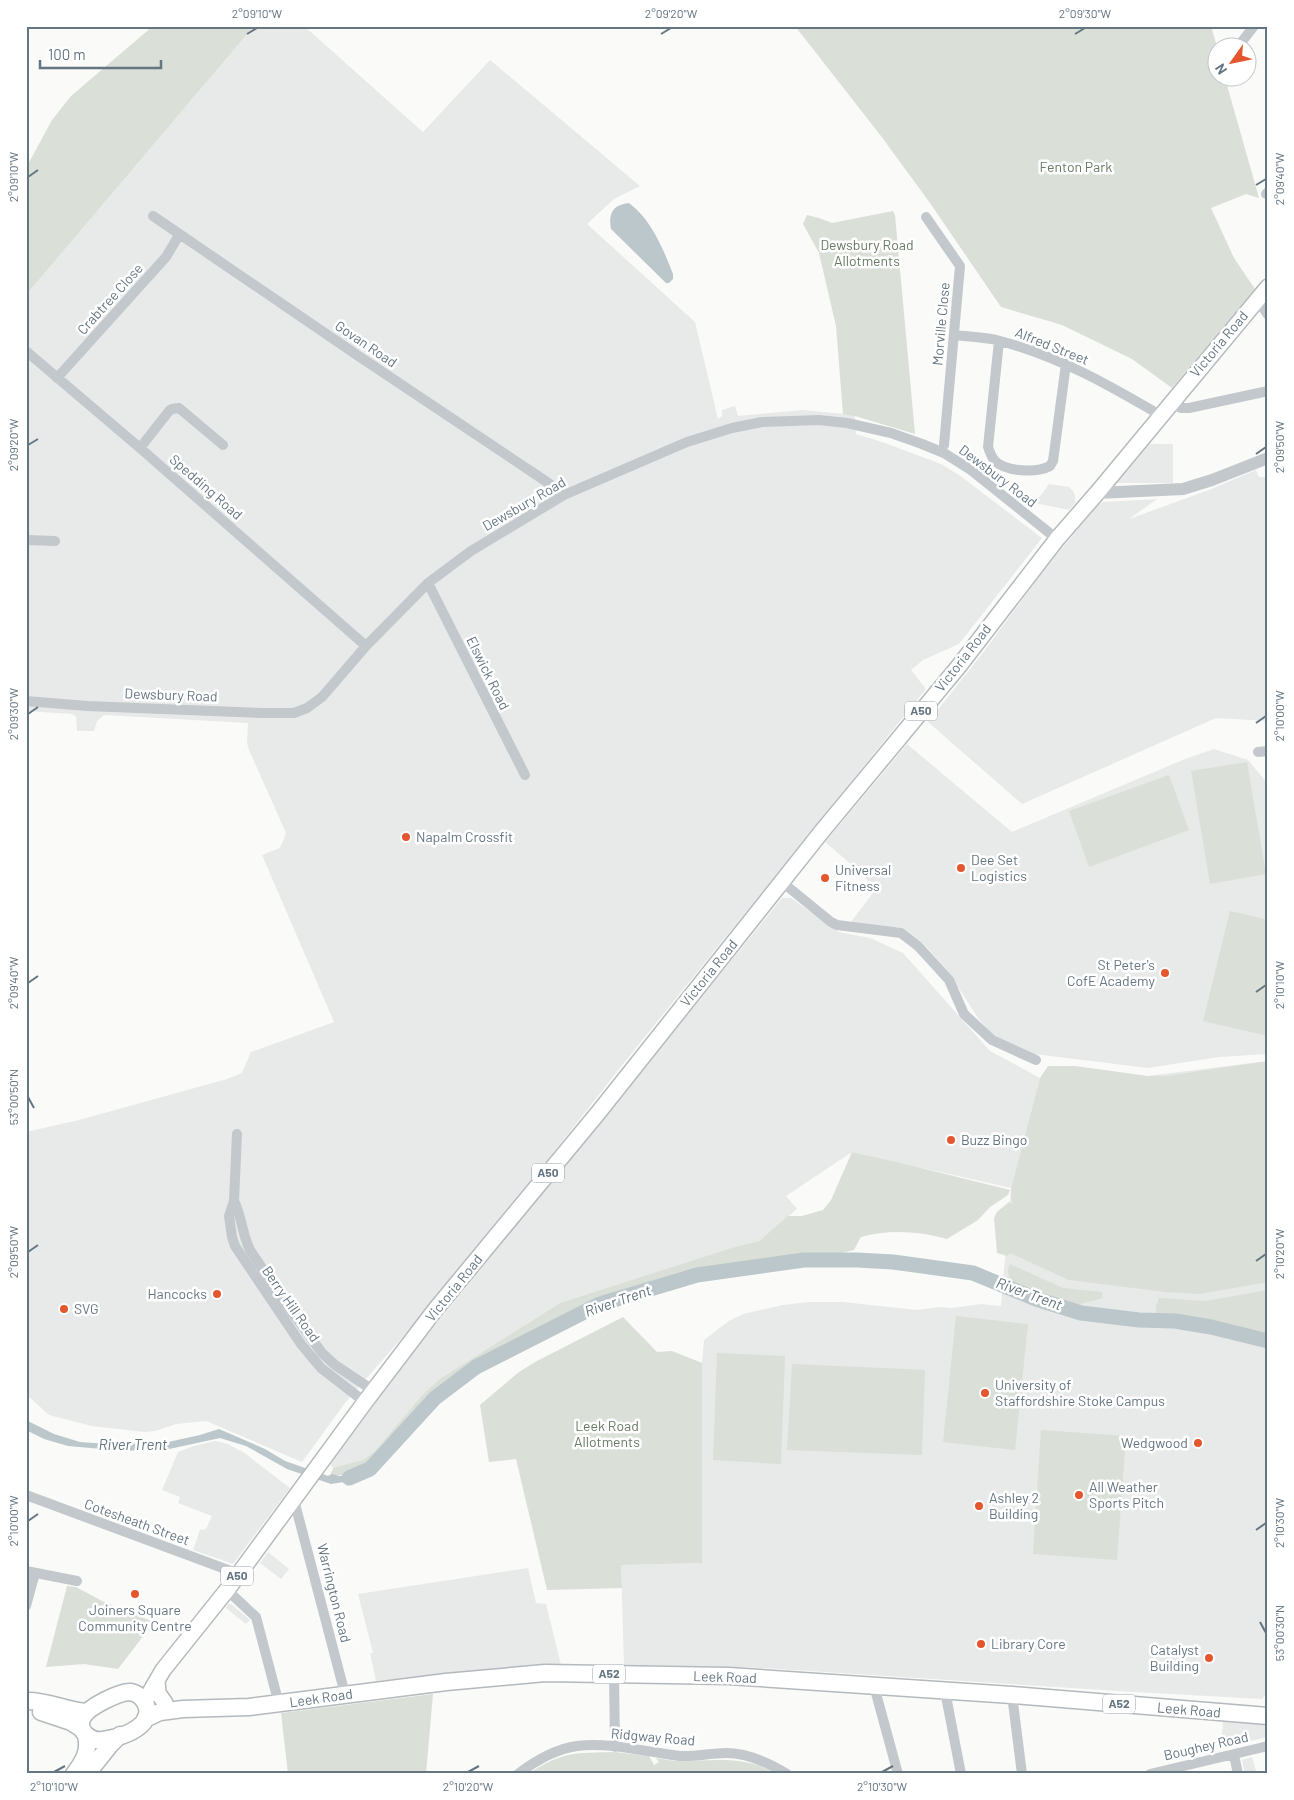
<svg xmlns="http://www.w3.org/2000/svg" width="1294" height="1800" font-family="Barlow,sans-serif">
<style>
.built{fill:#e8e9e9}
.green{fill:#dadfd7}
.water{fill:#bbc7cb}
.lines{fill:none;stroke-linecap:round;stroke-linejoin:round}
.river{stroke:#bbc7cb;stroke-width:15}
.primary-casing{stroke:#b5babe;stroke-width:18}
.trunk-casing{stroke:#b4b9bd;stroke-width:19}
.minor{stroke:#c3c8cc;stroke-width:10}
.tertiary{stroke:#c3c8cc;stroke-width:12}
.primary{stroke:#fff;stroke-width:15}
.trunk{stroke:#fff;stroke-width:16}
.ticks{fill:none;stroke:#657683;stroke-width:2}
.poi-dot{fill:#e4572e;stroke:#fff;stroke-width:2}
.labels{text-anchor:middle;stroke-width:5;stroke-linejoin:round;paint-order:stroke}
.shield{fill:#fff;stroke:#939fa8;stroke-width:1}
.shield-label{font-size:12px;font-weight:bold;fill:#657683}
.park-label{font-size:14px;fill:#687a64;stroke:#fff}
.street-label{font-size:14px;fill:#657683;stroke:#fff}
.poi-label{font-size:14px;fill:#657683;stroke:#fff;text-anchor:start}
.water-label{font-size:15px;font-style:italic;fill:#60757c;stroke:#fff}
.neatline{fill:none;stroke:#657683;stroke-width:2}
.ticks-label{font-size:12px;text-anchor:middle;fill:#657683}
</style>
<rect width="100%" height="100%" fill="#fafaf8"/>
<path class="built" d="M 254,26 L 304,26 L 423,132 L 490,60 L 640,186 L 614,199 L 587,224 L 695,322 L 718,419 L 722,416 L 722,410 L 735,406 L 738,416 L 803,410 L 855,415 L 856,434 L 885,443 L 941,464 L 959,475 L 1042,538 L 959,644 L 923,660 L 911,670 L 926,689 L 627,1059 L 462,1269 L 345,1403 L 302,1462 L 206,1421 L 176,1424 L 155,1431 L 144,1432 L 92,1426 L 49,1415 L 26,1394 L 26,1132 L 79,1120 L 227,1079 L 242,1073 L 251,1052 L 334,1022 L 262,855 L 280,848 L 286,833 L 249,750 L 247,743 L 248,723 L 104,715 L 97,721 L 94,731 L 77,731 L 76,717 L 72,714 L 26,711 L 26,295 Z
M 1148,444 L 1173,444 L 1173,483 L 1115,483 Z
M 1256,470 L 1259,477 L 1268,477 L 1268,721 L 1216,718 L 1022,804 L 928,722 L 982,654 L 1040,575 L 1097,506 L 1103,502 L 1157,499 L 1129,519 L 1209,490 Z
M 1049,484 L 1069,487 L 1073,491 L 1075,496 L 1075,503 L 1069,510 L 1035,503 Z
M 907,744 L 1012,832 L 1185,759 L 1214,749 L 1248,760 L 1268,784 L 1268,1054 L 1219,1057 L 1148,1068 L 1026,1053 L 995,1038 L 978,1018 L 947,970 L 922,942 L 903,928 L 876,926 L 851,922 L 876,889 L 852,865 L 825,842 Z
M 782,898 L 791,898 L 839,932 L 870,938 L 903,953 L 990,1051 L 1040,1078 L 1017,1167 L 1048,1066 L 1096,1069 L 1147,1076 L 1268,1061 L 1268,1697 L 1264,1696 L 1262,1699 L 1134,1692 L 745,1667 L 624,1665 L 621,1565 L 702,1563 L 702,1363 L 704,1340 L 729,1321 L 743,1314 L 783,1305 L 810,1302 L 843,1302 L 917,1310 L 940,1307 L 951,1308 L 981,1304 L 1001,1306 L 1011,1188 L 852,1152 L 786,1196 L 797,1209 L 759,1241 L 560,1303 L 441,1378 L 424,1393 L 374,1452 L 363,1460 L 351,1464 L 333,1468 L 330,1464 L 411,1355 Z
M 215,1441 L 228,1444 L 243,1452 L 290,1488 L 233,1564 L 193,1550 L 200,1530 L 206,1529 L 212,1516 L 178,1503 L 180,1497 L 162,1490 L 178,1452 L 194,1446 Z
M 268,1552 L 289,1569 L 281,1579 L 260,1563 Z
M 528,1568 L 536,1603 L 546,1604 L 561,1665 L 376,1681 L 370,1653 L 373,1653 L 358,1594 Z
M 228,1604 L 231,1604 L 250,1620 L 246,1624 L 226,1608 Z
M 1223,1721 L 1268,1724 L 1268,1737 L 1221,1748 Z
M 1252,1757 L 1257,1774 L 1245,1774 L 1242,1760 Z"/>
<path class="green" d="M 153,26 L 254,26 L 26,295 L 26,168 L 52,120 L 71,96 Z
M 795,26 L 1211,26 L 1217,47 L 1216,78 L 1225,78 L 1259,198 L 1246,194 L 1211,208 L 1234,258 L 1255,289 L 1172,388 L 1132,359 L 1062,325 L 1001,307 L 930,203 L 881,136 Z
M 893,211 L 895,215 L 915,434 L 855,416 L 843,414 L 836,326 L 819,253 L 803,224 L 807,215 L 819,218 L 832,223 Z
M 1247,762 L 1266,874 L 1210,884 L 1191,771 Z
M 1169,775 L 1189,830 L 1089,867 L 1069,811 Z
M 1230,911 L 1268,920 L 1268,1036 L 1203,1021 Z
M 1268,1061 L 1268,1282 L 1199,1294 L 1165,1292 L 1069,1280 L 1010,1253 L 1007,1256 L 997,1253 L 994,1218 L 997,1212 L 1009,1202 L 1012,1204 L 1011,1189 L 1040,1078 L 1048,1066 L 1075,1066 L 1147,1076 L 1166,1076 Z
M 852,1152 L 897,1162 L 1010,1190 L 1008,1195 L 990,1207 L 978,1220 L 947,1239 C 919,1231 889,1229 861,1237 L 854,1250 L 837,1254 L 775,1258 L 693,1273 L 643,1286 L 595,1302 L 562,1316 L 462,1373 L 431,1397 L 390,1445 L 361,1470 L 351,1474 L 330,1476 L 333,1468 L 363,1460 L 374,1452 L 424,1393 L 441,1378 L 560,1303 L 735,1247 L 759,1241 L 788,1216 L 802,1216 L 823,1210 L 831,1200 Z
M 1010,1264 L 1063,1288 L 1102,1292 L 1102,1298 C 1093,1302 1085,1301 1077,1306 C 1053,1303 1028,1294 1009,1279 L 1008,1269 Z
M 1268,1290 L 1268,1335 L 1188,1322 L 1156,1313 L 1156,1306 L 1159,1298 L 1205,1301 Z
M 956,1316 L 1028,1324 L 1015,1450 L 943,1442 Z
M 623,1317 L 657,1352 L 672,1351 L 702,1363 L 702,1563 L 621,1565 L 622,1588 L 547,1590 L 516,1459 L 489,1462 L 480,1405 L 519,1372 L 535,1362 Z
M 717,1353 L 785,1356 L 781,1464 L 713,1460 Z
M 792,1364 L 925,1370 L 922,1455 L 787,1450 Z
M 1041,1430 L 1126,1436 L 1117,1560 L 1033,1554 Z
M 67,1586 L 76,1587 L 104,1602 L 154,1622 L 118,1669 L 84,1664 L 46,1667 Z
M 433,1694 L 426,1774 L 288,1774 L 281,1713 Z
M 615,1752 L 649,1756 L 654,1765 L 659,1762 L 656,1758 C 664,1759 672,1761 680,1761 C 714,1761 746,1755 776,1774 L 528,1774 C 563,1751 575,1753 615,1752 Z"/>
<path class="water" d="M 629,203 C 652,220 663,249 673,274 L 673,279 L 669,283 L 666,283 L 611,229 C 608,213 613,205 629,203 Z
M 1210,1323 L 1268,1338 L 1268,1345 L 1209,1329 Z
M 26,1420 L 54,1434 L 80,1442 L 94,1443 L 159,1444 L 200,1435 L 219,1429 L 265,1449 L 285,1461 L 328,1476 L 332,1474 L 340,1476 L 351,1474 L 361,1470 L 372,1472 L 357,1480 L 331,1484 L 287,1469 L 246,1446 L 220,1438 L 160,1451 L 139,1450 L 125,1451 L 68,1446 L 44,1439 L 26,1430 Z"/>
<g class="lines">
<path class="river" d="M 349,1478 L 370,1469 L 435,1398 L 476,1367 L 600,1304 L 697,1275 L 804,1260 L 857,1260 L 893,1262 L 973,1273 L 1036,1299 L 1081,1313 L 1139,1320 L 1175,1321 L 1211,1327 L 1268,1341"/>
<g class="primary-casing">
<path id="primary" d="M 157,1681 L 158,1693 L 165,1703
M 145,1701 L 163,1670 L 227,1590 L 365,1402 L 435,1310 L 598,1113 L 823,830 L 959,666 L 1057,539 L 1097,493 L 1268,287"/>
</g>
<g class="trunk-casing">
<path id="trunk" d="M 130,1692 C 144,1694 154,1712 142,1724 C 133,1733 116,1738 103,1740 C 91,1742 75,1730 83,1717 C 88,1707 119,1692 130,1692 Z
M 26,1701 C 47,1700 66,1711 87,1712
M 41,1712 L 71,1722 L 82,1729
M 145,1719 L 160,1712 L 183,1709 L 249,1707 L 446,1682 L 545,1673 L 729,1676 L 1012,1695 L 1268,1716
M 74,1774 C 83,1762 90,1751 86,1736
M 87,1774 L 110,1745 L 120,1735"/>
</g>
<path class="minor" d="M 1224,46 L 1226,48
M 1237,48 L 1254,26
M 1266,194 L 1268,192
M 153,216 L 357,355 L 547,482 L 564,495
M 926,217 L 960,266 L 944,445
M 1257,299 L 1268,315
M 955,335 C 970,337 986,337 1000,341 C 1058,356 1109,385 1160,415
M 999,341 L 988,447 C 990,452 991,457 995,461 C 1006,472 1037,473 1050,466 L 1053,461 L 1066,364
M 26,351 L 140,448 L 366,646
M 57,378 L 166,257 L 179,235
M 1170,403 L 1181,408 L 1189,408 L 1268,391
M 140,448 L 169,411 L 172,409 L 179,408 L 223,445
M 26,540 L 55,541
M 428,583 L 525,775
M 26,701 L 87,706 L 262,713 L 294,713 L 307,708 L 322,697 L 366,646 L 428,583 L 471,551 L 564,495 L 687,442 L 732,428 L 762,422 L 819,420 L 847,423 L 891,433 L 922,444 L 944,453 L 971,470 L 1057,539
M 1258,752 L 1268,751
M 782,882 L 831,922 L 837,925 L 901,933 L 918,946 L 949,980 L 964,1014 L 992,1040 L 1036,1060
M 237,1134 L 234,1201 L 229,1216 L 232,1237 L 235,1246 L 301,1344 L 321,1368 L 365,1402
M 234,1201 C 242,1217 242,1234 250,1250 L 286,1304 L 322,1353 L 335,1365 L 374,1391
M 26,1495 L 239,1574
M 294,1500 L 345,1694
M 26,1571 L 77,1581
M 227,1590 L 256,1617 L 279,1704
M 26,1606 L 35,1573
M 614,1674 L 615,1747
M 874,1686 L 898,1774
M 945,1691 L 961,1774
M 1012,1695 L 1022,1774
M 1234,1755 L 1238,1774
M 518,1774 C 535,1761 555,1749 577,1746 C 611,1742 646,1752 680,1756 C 695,1757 711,1753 726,1753 C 748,1753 769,1763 787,1774
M 1150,1774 L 1268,1746"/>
<path class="tertiary" d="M 1097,493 L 1183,489 L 1212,480 L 1268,458"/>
<use href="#primary" class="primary"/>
<use href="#trunk" class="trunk"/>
</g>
<path class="ticks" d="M 247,34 L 257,28M 661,34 L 671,28M 1075,34 L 1085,28M 28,177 L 38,170M 1256,185 L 1266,179M 28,445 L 38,439M 1256,454 L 1266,447M 28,714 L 38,707M 1256,723 L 1266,716M 28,983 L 38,976M 1256,992 L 1266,985M 28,1097 L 34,1108M 28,1252 L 38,1245M 1256,1261 L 1266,1254M 28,1521 L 38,1514M 1256,1530 L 1266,1523M 1260,1622 L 1266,1633M 54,1772 L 65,1766M 468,1772 L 479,1766M 882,1772 L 893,1766"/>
<g class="poi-dot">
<circle cx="406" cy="837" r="5"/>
<circle cx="961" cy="868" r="5"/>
<circle cx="825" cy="878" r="5"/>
<circle cx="1165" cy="973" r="5"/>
<circle cx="951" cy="1140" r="5"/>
<circle cx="217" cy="1294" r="5"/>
<circle cx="64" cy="1309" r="5"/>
<circle cx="985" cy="1393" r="5"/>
<circle cx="1198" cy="1443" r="5"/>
<circle cx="1079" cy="1495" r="5"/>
<circle cx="979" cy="1506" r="5"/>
<circle cx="135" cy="1594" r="5"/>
<circle cx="981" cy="1644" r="5"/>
<circle cx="1209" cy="1658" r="5"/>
</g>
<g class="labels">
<g class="shield">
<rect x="905" y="701.5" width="32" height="19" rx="4"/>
<rect x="532" y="1163.5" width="32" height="19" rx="4"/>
<rect x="221" y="1566.5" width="32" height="19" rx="4"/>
<rect x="593" y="1664.5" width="32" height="19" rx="4"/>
<rect x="1103" y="1694.5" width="32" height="19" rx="4"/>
</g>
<g class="shield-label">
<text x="921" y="715">A50</text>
<text x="548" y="1177">A50</text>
<text x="237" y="1580">A50</text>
<text x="609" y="1678">A52</text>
<text x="1119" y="1708">A52</text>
</g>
<g class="park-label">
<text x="1076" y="172">Fenton Park</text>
<text x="867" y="250">Dewsbury Road<tspan x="867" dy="16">Allotments</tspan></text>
<text x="607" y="1431">Leek Road<tspan x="607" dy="16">Allotments</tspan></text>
</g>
<g class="street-label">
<text transform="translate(110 299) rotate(-48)" y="5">Crabtree Close</text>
<text transform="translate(941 324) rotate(-85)" y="5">Morville Close</text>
<text transform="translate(366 344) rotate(34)" y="5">Govan Road</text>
<text transform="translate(1219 344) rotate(-50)" y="5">Victoria Road</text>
<text transform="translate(1052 346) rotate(22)" y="5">Alfred Street</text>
<text transform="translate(998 476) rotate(37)" y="5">Dewsbury Road</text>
<text transform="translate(206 487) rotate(41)" y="5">Spedding Road</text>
<text transform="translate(524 504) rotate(-30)" y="5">Dewsbury Road</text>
<text transform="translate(963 658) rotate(-52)" y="5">Victoria Road</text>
<text transform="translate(488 673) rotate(64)" y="5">Elswick Road</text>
<text transform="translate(171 695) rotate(2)" y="5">Dewsbury Road</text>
<text transform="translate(709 973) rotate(-51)" y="5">Victoria Road</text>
<text transform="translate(454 1288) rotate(-51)" y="5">Victoria Road</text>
<text transform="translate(291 1304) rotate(55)" y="5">Berry Hill Road</text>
<text transform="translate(137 1522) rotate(20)" y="5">Cotesheath Street</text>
<text transform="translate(334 1593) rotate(76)" y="5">Warrington Road</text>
<text transform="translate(725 1677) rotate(2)" y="5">Leek Road</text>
<text transform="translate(321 1698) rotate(-8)" y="5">Leek Road</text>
<text transform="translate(1189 1710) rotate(5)" y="5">Leek Road</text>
<text transform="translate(653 1737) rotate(5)" y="5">Ridgway Road</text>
<text transform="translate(1206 1746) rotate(-13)" y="5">Boughey Road</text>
</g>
<g class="poi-label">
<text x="416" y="842">Napalm Crossfit</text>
<text x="971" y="865">Dee Set<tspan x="971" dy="16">Logistics</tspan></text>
<text x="835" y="875">Universal<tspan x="835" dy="16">Fitness</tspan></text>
<text x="1155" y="970" text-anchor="end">St Peter's<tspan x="1155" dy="16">CofE Academy</tspan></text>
<text x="961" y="1145">Buzz Bingo</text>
<text x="207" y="1299" text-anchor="end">Hancocks</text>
<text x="74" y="1314">SVG</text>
<text x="995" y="1390">University of<tspan x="995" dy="16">Staffordshire Stoke Campus</tspan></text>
<text x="1188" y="1448" text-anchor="end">Wedgwood</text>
<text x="1089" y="1492">All Weather<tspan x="1089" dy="16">Sports Pitch</tspan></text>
<text x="989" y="1503">Ashley 2<tspan x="989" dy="16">Building</tspan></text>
<text x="135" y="1615" text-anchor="middle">Joiners Square<tspan x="135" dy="16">Community Centre</tspan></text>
<text x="991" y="1649">Library Core</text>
<text x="1199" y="1655" text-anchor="end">Catalyst<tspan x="1199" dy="16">Building</tspan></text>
</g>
<g class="water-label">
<text transform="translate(1029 1294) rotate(20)" y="5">River Trent</text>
<text transform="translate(618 1301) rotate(-19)" y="5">River Trent</text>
<text x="133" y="1450">River Trent</text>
</g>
</g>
<rect width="1294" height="1800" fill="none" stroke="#ffffff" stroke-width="55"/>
<g transform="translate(1232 62) rotate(237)"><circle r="24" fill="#ffffff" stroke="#c1c8cd"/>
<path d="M0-4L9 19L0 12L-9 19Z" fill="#e4572e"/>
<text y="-8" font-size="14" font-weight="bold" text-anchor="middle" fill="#657683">N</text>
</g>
<path d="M40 60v8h121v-8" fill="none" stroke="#657683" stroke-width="2.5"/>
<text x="48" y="60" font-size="15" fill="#657683" stroke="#ffffff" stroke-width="4" paint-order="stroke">100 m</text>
<rect x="28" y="28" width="1238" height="1744" class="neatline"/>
<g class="ticks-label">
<text x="257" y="18">2°09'10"W</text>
<text x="671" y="18">2°09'20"W</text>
<text x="1085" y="18">2°09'30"W</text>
<text transform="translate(14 177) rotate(-90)" y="4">2°09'10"W</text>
<text transform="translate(1280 179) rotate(-90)" y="4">2°09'40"W</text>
<text transform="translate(14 445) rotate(-90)" y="4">2°09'20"W</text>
<text transform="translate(1280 447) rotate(-90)" y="4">2°09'50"W</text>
<text transform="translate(14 714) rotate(-90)" y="4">2°09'30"W</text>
<text transform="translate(1280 716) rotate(-90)" y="4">2°10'00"W</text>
<text transform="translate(14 983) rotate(-90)" y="4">2°09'40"W</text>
<text transform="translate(1280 985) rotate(-90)" y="4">2°10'10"W</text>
<text transform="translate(14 1097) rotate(-90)" y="4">53°00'50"N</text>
<text transform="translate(14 1252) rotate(-90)" y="4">2°09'50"W</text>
<text transform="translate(1280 1254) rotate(-90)" y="4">2°10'20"W</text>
<text transform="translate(14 1521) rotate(-90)" y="4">2°10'00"W</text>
<text transform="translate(1280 1523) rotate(-90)" y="4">2°10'30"W</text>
<text transform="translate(1280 1633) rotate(-90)" y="4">53°00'30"N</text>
<text x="54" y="1791">2°10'10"W</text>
<text x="468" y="1791">2°10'20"W</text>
<text x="882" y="1791">2°10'30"W</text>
</g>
</svg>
